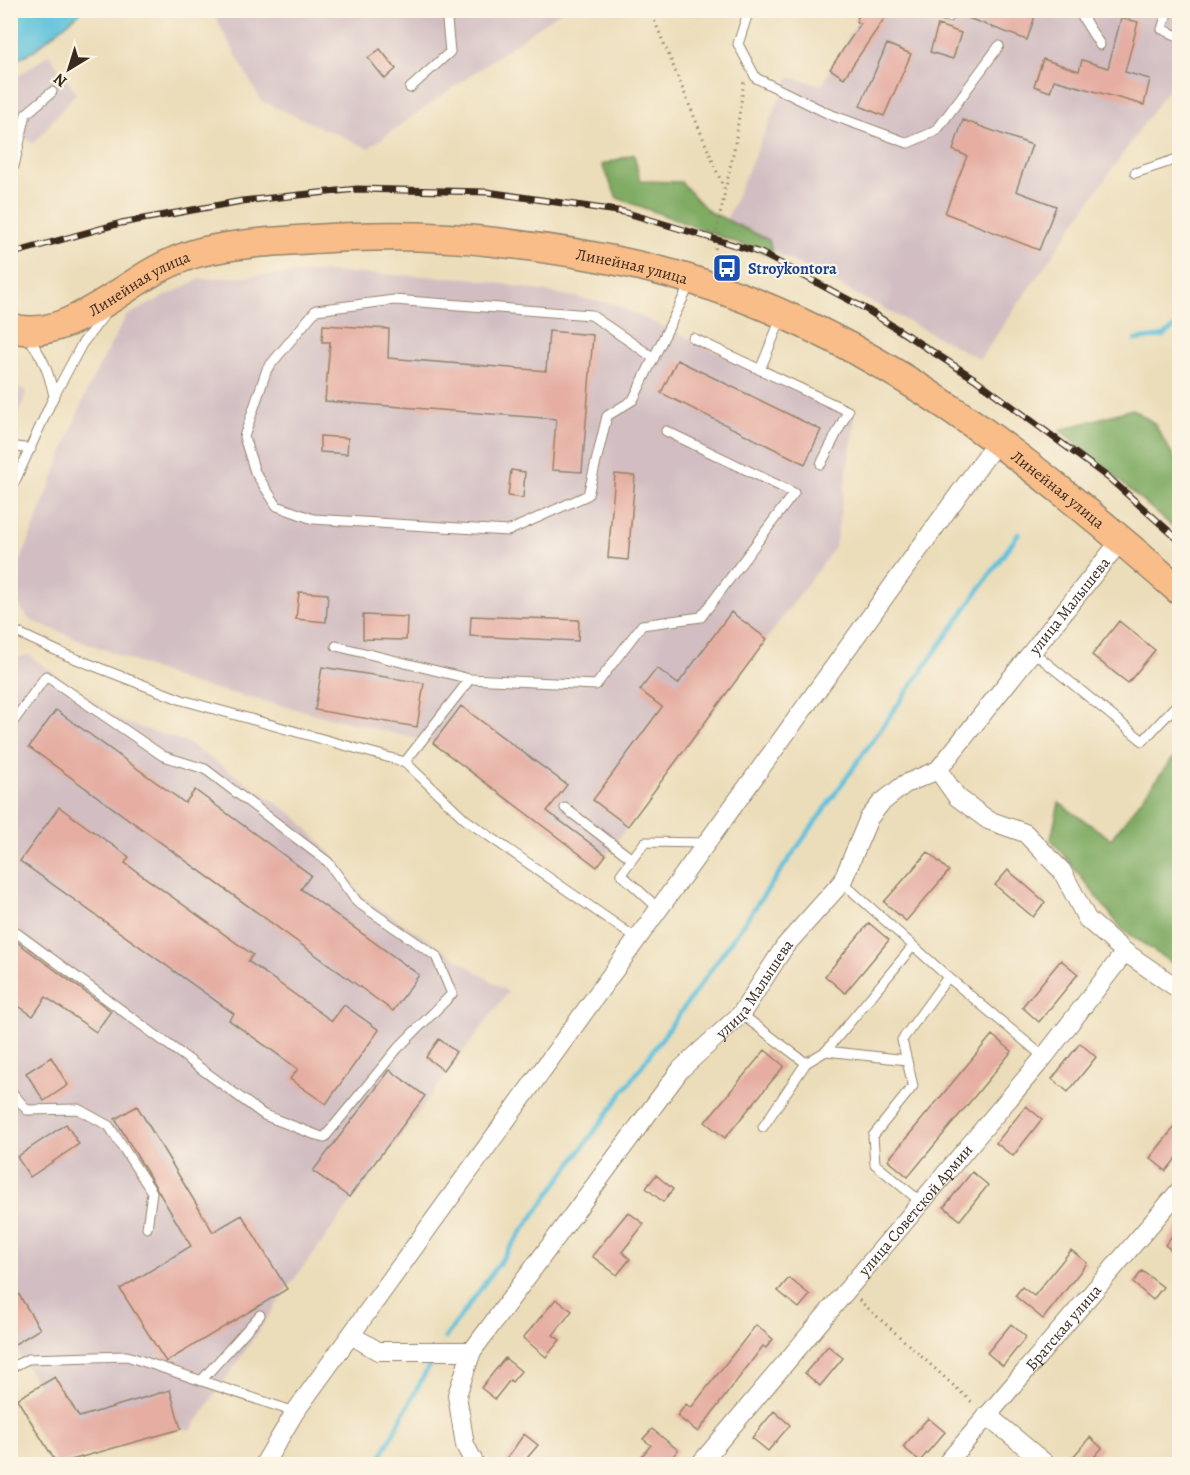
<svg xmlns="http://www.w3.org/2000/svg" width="1190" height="1475" font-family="Alegreya,serif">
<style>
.industrial{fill:#d2bec2}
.forest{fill:#7fab63;stroke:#5d6a40;stroke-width:1.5}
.water{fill:#5dc1db;stroke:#4c767c;stroke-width:1.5}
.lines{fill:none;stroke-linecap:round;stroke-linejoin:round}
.stream{stroke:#5dc1db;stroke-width:4.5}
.building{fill:#e6aea3}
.lane-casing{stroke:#94846c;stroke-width:11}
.street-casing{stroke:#94846c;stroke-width:20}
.primary-casing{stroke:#94846c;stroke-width:31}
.path{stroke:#94846c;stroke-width:3;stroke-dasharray:1.5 4.5;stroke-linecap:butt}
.lane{stroke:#fff;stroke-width:9}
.street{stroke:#fff;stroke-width:18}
.primary{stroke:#f8bd88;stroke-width:28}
.rail-casing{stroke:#3b2a1e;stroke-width:7}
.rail{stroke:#fcf5e5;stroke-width:4.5;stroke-dasharray:14;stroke-linecap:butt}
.labels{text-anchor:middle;stroke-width:4.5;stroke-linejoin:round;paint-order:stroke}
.street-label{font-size:16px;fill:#3b2a1e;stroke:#fcf5e5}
.transit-label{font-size:16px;font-weight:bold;fill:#164399;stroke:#fcf5e5;text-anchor:start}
</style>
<rect width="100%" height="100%" fill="#fcf5e5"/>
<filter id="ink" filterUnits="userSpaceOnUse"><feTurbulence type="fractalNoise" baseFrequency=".0167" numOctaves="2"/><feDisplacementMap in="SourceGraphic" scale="12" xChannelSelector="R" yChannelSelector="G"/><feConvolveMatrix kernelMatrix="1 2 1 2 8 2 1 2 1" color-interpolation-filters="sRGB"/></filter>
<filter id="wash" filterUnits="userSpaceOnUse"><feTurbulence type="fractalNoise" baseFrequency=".008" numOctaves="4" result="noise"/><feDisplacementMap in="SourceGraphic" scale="24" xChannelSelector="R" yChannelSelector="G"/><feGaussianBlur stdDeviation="1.35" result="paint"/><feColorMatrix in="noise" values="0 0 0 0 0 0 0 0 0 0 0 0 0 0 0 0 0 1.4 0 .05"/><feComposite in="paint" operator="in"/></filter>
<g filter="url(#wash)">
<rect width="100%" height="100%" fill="#ecddba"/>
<path class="industrial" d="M 212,11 L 561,11 L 368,148 L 261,101 Z
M 860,11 L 1179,11 L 1179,75 L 1168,89 L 980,359 L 724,225 L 789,77 L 822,85 L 854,28 Z
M 49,54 L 76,93 L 33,144 L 13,128 L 11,129 L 10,82 Z
M 319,272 L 469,278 L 613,304 L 686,337 L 855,419 L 835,547 L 597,867 L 433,743 L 186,682 L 30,620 L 11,596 L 10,589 L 87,390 L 126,316 L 200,279 Z
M 11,386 L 27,390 L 11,434 L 10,386 Z
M 29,655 L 120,721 L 186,742 L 294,815 L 335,858 L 362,897 L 508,992 L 287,1289 L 191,1430 L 181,1429 L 60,1464 L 57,1464 L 17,1399 L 37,1385 L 11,1340 L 10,659 Z"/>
<path class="forest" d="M 634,154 L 640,181 L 681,182 L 708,211 L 769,240 L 773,256 L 617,198 L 602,165 Z
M 1132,409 L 1154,423 L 1179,466 L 1179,532 L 1060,430 Z
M 1179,750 L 1179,968 L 1122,929 L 1051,839 L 1059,803 L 1111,839 Z"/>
<path class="water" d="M 11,10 L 82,10 L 82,11 L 33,51 L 11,63 Z"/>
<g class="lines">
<path class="stream" d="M 1135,340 L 1164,336 L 1180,322
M 445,1338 L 696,991 L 1019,533
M 377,1464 L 430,1364"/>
</g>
<g id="blocks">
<path class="building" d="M 860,10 L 890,10 L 844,78 L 830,69 L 861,23 L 856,22 Z
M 963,10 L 1037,10 L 1027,40 L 960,15 Z
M 1121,18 L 1138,22 L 1125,72 L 1150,79 L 1144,105 L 1054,80 L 1050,92 L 1034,86 L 1043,59 L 1079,71 L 1082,60 L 1108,68 Z
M 938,25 L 961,33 L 953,59 L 930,52 Z
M 887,44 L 911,54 L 884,116 L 860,106 Z
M 380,49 L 396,69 L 385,79 L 368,58 Z
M 963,120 L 1032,145 L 1016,191 L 1056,206 L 1039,250 L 945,213 L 967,156 L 953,150 Z
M 323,325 L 389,329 L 388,358 L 546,371 L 549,331 L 593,335 L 582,472 L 552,470 L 556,419 L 325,401 L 330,342 L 322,342 Z
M 677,360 L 821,430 L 805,464 L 661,393 Z
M 320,436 L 348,438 L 347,454 L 320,452 Z
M 511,470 L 525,472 L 523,498 L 508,496 Z
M 615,474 L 635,476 L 628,560 L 608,558 Z
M 299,592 L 328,594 L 326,622 L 296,619 Z
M 731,612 L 767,639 L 628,826 L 593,800 L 662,707 L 640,690 L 657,668 L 678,684 Z
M 363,615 L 407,617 L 406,640 L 363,639 Z
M 471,616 L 579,620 L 578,641 L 470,636 Z
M 1119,621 L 1155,650 L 1128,683 L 1092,655 Z
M 322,667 L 424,683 L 417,727 L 315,710 Z
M 461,706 L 567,785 L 547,811 L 606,855 L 597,867 L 433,743 Z
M 56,710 L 185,803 L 195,790 L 311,875 L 301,889 L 419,975 L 393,1011 L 29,747 Z
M 59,807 L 129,857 L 125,863 L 253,955 L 248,961 L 332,1021 L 344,1005 L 379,1030 L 326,1104 L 290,1079 L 298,1069 L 229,1020 L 234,1014 L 20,861 Z
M 928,852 L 949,871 L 906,921 L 884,902 Z
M 1008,870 L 1045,902 L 1033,917 L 995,885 Z
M 869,923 L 889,940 L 845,993 L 825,976 Z
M 10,937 L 111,1011 L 96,1032 L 46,997 L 33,1016 L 10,1000 L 10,984 L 16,977 L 10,973 Z
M 1061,960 L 1078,974 L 1039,1022 L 1022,1007 Z
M 992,1035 L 1012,1051 L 908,1177 L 888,1160 Z
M 439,1039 L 456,1052 L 443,1070 L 426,1057 Z
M 1080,1043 L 1096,1057 L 1068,1092 L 1052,1079 Z
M 765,1050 L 784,1066 L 725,1138 L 705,1122 Z
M 51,1057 L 68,1085 L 44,1101 L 26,1073 Z
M 390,1070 L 425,1096 L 349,1197 L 313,1171 Z
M 137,1106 L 213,1232 L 242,1215 L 287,1289 L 166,1362 L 120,1289 L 191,1246 L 115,1119 Z
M 1026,1106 L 1042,1119 L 1013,1156 L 996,1143 Z
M 1179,1121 L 1179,1155 L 1166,1171 L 1150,1158 Z
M 66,1124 L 79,1144 L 30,1177 L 17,1157 Z
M 972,1172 L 988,1185 L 960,1220 L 944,1207 Z
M 656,1175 L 673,1189 L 663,1202 L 646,1188 Z
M 628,1212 L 644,1224 L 622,1252 L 630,1259 L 617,1275 L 592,1256 Z
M 1179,1226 L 1179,1256 L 1165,1245 Z
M 1071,1250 L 1087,1263 L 1043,1319 L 1015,1296 L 1022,1287 L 1034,1296 Z
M 1142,1271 L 1163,1287 L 1153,1300 L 1133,1283 Z
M 789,1278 L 810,1295 L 799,1308 L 778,1291 Z
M 10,1280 L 40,1329 L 10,1347 Z
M 556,1299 L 572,1311 L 553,1335 L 560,1340 L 546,1357 L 523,1338 Z
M 1011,1324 L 1026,1337 L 1003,1366 L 987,1353 Z
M 756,1325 L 773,1339 L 766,1348 L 763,1346 L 698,1432 L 677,1416 L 686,1404 L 691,1408 Z
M 828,1346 L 843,1358 L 820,1386 L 805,1373 Z
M 505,1358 L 521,1371 L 512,1382 L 510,1380 L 495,1399 L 481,1388 Z
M 55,1377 L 79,1417 L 170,1390 L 181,1429 L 57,1464 L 17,1399 Z
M 774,1411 L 790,1425 L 768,1451 L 752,1438 Z
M 928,1418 L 945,1432 L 920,1461 L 903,1447 Z
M 652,1429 L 678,1450 L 667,1464 L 635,1464 L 651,1445 L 643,1439 Z
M 524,1434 L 538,1445 L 522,1464 L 503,1464 Z
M 1090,1437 L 1102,1448 L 1088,1464 L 1081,1464 L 1073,1457 Z"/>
</g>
</g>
<g filter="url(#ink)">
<use href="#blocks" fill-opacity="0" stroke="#94846c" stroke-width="1.5"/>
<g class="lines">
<g class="lane-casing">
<path id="lane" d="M 749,10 L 738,44 L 756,78 L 829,114 L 908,143 L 936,131 L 999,46
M 919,10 L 919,12 L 949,17 L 956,10
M 1078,10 L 1100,45
M 1168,10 L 1162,29 L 1180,37
M 410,88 L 450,52 L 446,10
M 10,168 L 14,166 L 26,114 L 52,92
M 1135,173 L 1180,158
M 26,335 C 43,356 48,370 54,396
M 693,338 L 848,411 L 821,464
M 654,358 L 591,315 L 394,300 L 316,310 L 267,369 L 244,437 L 255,472 L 277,506 L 313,519 L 508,531 L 588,495 L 607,416 L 633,400 L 691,282
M 760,370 L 782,316
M 10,446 L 31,449
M 10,492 L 54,396 L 82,344 L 105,314
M 10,629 L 66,655 L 182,700 L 405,762 L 466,820 L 637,939
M 336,646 L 470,679
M 1032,651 L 1143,741 L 1180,701
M 10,726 L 46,676 L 163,756 L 205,769 L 328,862 L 357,902 L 436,956 L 452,994 L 398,1048 L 324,1138 L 264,1115 L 10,928
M 405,762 L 470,679 L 596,685 L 642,625 L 701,617 L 794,493 L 666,431
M 565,808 L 632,859
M 842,882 L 948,977 L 1044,1057
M 659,909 L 621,874 L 645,842 L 707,843
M 741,1014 L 806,1063 L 826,1051 L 907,1060
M 826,1051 L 913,946
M 10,1090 L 27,1110 L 78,1109 L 109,1126 L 152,1192 L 147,1228
M 763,1127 L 806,1063
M 921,1202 L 875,1164 L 873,1136 L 913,1086 L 902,1040 L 948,977
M 10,1368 L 28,1359 L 127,1356 L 295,1412
M 201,1381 L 260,1315"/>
</g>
<g class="street-casing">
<g id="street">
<path d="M 938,770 L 957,797 L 988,820 L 1025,833 L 1062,871 L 1087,919 L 1125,952 L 1180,990"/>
<path id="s1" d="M 351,1335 L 378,1351 L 472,1351 L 681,1069 L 741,1014 L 785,946 L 842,882 L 869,818 L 881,803 L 905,784 L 938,770 L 1121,540"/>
<path d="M 472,1351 L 457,1395 L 465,1445 L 475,1464"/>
<path d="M 987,1415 L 1046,1464"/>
<path d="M 264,1464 L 295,1412 L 998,440"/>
<path id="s2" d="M 700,1464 L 1044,1057 L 1125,952"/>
<path id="s3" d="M 946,1464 L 1180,1190"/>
</g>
</g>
<g class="primary-casing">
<g id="primary">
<path id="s4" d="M 10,327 C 58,345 116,292 156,270 C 173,261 192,253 210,250 C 244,243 279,241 314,239 C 374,235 434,235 495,242 C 561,250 628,260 692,280 C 882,339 1032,462 1180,591"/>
</g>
</g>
<path class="path" d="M 650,10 L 725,191
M 716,267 L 715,239 L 735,144 L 744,81
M 859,1300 L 974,1404"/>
<use href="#lane" class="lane"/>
<use href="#street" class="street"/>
<use href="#primary" class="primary"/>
<g class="rail-casing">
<path id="rail" d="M 10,254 L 121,223 L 242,201 L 357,189 L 487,192 L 624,212 L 761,253 L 866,309 L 975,379 L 1110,479 L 1180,541"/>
</g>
<use href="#rail" class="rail"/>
</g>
</g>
<defs>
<g id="bus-square" transform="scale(1.5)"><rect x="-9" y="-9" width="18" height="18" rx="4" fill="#1a4fb4" stroke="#fcf5e5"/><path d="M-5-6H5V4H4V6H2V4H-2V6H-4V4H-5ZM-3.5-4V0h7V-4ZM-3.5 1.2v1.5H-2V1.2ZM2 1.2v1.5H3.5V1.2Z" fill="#fff"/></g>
</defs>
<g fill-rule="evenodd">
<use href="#bus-square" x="727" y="268"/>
</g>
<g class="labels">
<g class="street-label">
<text dy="6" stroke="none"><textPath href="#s4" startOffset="645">Линейная улица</textPath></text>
<text dy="6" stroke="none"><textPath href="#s4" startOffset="141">Линейная улица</textPath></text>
<text dy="6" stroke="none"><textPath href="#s4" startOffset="1131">Линейная улица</textPath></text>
<text dy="6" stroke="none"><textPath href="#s1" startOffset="1090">улица Малышева</textPath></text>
<text dy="6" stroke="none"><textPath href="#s1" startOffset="586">улица Малышева</textPath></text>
<text dy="6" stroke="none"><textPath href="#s2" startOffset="333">улица Советской Армии</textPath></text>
<text dy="6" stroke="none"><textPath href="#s3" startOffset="180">Братская улица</textPath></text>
</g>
<g class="transit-label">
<text x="748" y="274">Stroykontora</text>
</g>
</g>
<rect width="1190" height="1475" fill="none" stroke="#fcf5e5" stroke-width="36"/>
<g transform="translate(69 69) rotate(218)" stroke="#fcf5e5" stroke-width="4.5" paint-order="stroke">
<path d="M0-4.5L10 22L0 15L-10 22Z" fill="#3b2a1e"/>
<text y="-9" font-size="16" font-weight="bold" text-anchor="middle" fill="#3b2a1e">N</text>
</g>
</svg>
